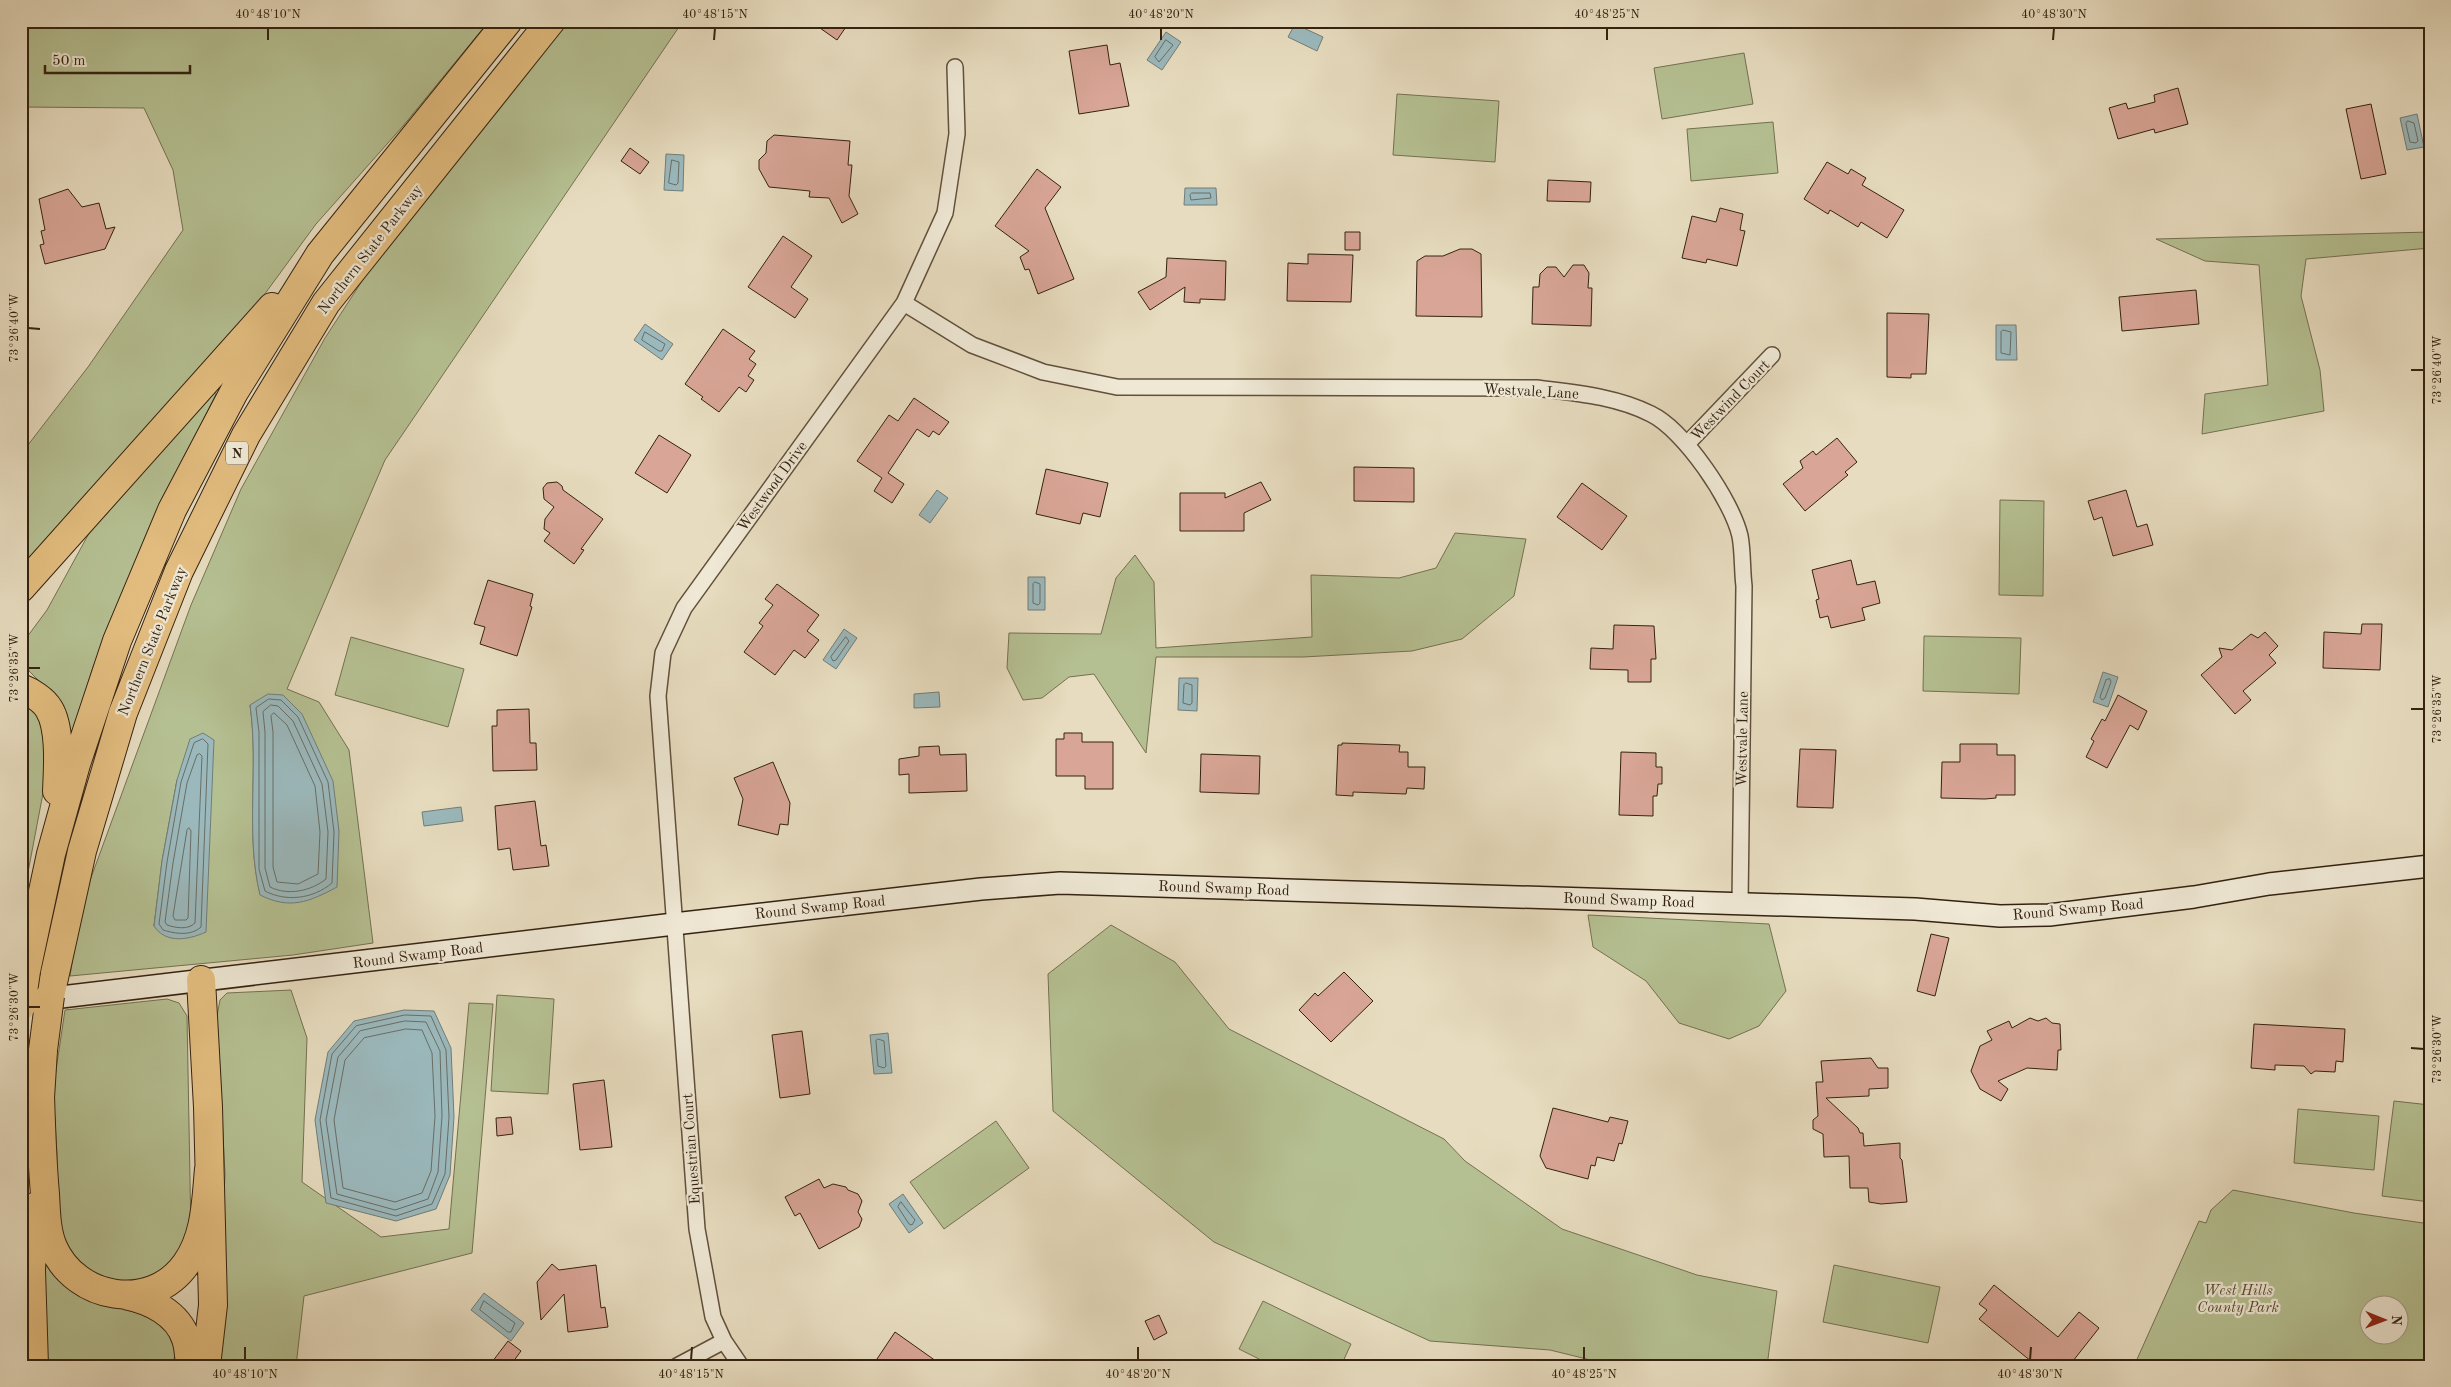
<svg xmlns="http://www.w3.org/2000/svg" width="2451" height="1387" font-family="'Old Standard TT',serif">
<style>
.green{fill:#b5c092;stroke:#747151;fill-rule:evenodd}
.water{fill:#9bb9bd;stroke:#727d78}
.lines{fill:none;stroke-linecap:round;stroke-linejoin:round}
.shore{stroke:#686e66;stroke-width:1}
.building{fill:#d8a596;stroke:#342210}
.street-casing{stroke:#61503c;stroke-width:18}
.secondary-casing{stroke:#342210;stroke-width:24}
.highway-casing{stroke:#342210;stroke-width:30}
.street{stroke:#efe8d5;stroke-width:15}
.secondary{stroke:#efe8d5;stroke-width:21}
.highway{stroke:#e4be80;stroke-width:28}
.highway-bridge-casing{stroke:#342210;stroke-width:30;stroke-linecap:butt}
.highway-bridge{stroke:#e4be80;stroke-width:28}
.ticks{fill:none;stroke:#342210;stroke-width:2}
.labels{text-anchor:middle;stroke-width:4.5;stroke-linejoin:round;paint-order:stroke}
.shield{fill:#efe8d5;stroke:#6c5d4b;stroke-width:1}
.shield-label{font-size:14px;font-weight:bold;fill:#342210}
.street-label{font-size:15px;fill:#342210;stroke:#efe8d5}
.park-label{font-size:15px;font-style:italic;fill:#544a30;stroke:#efe8d5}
.neatline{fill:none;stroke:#342210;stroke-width:2}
.ticks-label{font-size:12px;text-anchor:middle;fill:#342210}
</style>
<rect width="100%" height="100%" fill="#e7dcbf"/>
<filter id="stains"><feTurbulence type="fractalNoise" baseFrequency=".004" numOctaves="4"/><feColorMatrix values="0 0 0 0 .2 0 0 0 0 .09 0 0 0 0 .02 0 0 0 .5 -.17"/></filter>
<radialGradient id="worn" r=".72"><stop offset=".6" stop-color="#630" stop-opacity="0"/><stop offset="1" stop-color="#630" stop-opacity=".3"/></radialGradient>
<path class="green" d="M 21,21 L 489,21 L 403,126 L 316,224 L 256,306 L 21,575 L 21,454 L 88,367 L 183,230 L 173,170 L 144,108 L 21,107 Z
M 568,21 L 683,21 L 385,460 L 287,689 L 319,702 L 349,750 L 373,943 L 293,955 L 70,976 L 81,905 L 191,605 L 241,489 L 325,338 L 390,238 ZM 250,705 L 339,831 L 260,894 C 245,832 259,768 250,705 ZM 177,780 L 154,926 L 162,861 Z
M 1744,53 L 1753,104 L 1662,119 L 1654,68 Z
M 1397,94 L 1499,101 L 1495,162 L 1393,155 Z
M 1773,122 L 1778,173 L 1691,181 L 1687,129 Z
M 2430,232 L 2430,248 L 2306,259 L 2301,296 L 2320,370 L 2324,411 L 2202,434 L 2205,394 L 2268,385 L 2259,265 L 2205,261 L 2156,239 Z
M 215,388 L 216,394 L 156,516 L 93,667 L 70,741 L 42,684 L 29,671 L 24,653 L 27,637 L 47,610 L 104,506 Z
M 2000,500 L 2044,501 L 2043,596 L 1999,595 Z
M 1455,533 L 1526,539 L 1514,596 L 1462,639 L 1412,651 L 1303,657 L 1156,657 L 1146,753 L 1094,674 L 1069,677 L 1042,698 L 1023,700 L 1007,668 L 1009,633 L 1101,634 L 1116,578 L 1135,555 L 1154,582 L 1156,648 L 1312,637 L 1311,575 L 1399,578 L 1436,568 Z
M 1924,636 L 2021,638 L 2019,694 L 1923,691 Z
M 351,637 L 464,669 L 448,727 L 335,695 Z
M 21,701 L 42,719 L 52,746 L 21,909 Z
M 1588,915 L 1769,924 L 1786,991 L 1759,1026 L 1729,1039 L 1679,1023 L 1646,981 L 1593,947 Z
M 1111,925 L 1175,962 L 1229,1029 L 1444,1139 L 1465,1161 L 1562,1229 L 1697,1275 L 1777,1291 L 1767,1366 L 1615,1366 L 1550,1350 L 1430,1341 L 1214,1242 L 1053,1111 L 1048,974 Z
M 291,990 L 307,1038 L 302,1182 L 381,1237 L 449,1229 L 469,1003 L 493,1004 L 472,1253 L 304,1296 L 296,1366 L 216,1366 L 225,1174 L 217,1016 L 220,1000 L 227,993 Z
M 497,995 L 554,999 L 548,1094 L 491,1091 Z
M 167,999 L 179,1003 L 187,1016 L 191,1235 L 176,1266 L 139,1288 L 105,1286 L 61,1244 L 56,1210 L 57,1154 L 53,1090 L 65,1010 Z
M 2394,1101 L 2430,1105 L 2430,1202 L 2382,1196 Z
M 2298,1109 L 2379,1116 L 2374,1170 L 2294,1163 Z
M 996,1121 L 1029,1168 L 944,1229 L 910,1182 Z
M 2233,1190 L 2354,1213 L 2430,1224 L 2430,1366 L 2134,1366 L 2199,1221 L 2206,1223 L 2211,1210 ZM 2368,1304 L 2398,1304 L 2398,1334 L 2368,1334 Z
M 44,1261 L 51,1261 L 137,1306 L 170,1332 L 176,1347 L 173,1366 L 46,1366 Z
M 1834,1265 L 1940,1287 L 1928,1343 L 1823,1322 Z
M 1263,1301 L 1351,1344 L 1341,1366 L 1273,1366 L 1239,1349 Z"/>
<path class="water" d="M 1295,24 L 1323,37 L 1317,51 L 1288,37 Z
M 1166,32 L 1181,42 L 1162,70 L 1147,60 Z
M 2417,114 L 2424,147 L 2407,150 L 2400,118 Z
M 666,154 L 684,155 L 683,191 L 664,190 Z
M 1185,188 L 1216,188 L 1217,205 L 1184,205 Z
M 645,324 L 673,344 L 662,360 L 634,340 Z
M 1996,325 L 2016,325 L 2017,360 L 1996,360 Z
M 937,490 L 948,498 L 930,523 L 919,515 Z
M 1028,577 L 1045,577 L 1045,610 L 1028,610 Z
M 844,629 L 857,638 L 836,669 L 823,660 Z
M 2103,672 L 2118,677 L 2108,707 L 2093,702 Z
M 1179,678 L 1198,678 L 1197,711 L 1178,710 Z
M 939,692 L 940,707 L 914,708 L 914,694 Z
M 268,694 L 283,695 L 302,714 L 333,781 L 339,831 L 337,887 C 309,902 290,910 260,895 C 245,832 259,768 250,705 Z
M 203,733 L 214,740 L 206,932 C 188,940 166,944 154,926 L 162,861 L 177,780 L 190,739 Z
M 461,807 L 463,821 L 424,826 L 422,812 Z
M 404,1010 L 434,1011 L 451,1048 L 454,1117 L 450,1175 L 436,1209 L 396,1221 L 326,1203 L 315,1120 L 328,1052 L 354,1021 Z
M 888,1033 L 892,1073 L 874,1074 L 870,1035 Z
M 903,1194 L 923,1223 L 909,1233 L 889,1204 Z
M 484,1293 L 524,1323 L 511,1341 L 471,1310 Z"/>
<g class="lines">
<path class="shore" d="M 1166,40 L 1173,45 L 1159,62 L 1155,57 Z
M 2408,121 L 2414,123 L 2418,141 L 2416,143 L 2410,142 L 2406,124 Z
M 672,160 L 679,162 L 678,183 L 676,185 L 669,183 Z
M 1192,193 L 1210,193 L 1211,198 L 1191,200 L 1190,195 Z
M 2003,330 L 2011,332 L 2010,355 L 2001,353 L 2001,332 Z
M 645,332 L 665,344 L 662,351 L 659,351 L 642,340 Z
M 1035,582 L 1040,584 L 1040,603 L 1038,605 L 1033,603 L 1033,584 Z
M 846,637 L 849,641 L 836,660 L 833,661 L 831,657 Z
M 2110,679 L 2111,682 L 2105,698 L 2102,700 L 2100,697 L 2106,680 Z
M 1186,683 L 1192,685 L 1192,703 L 1190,705 L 1183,703 L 1184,685 Z
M 269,699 L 281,700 L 298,717 L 328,782 L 334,832 L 332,883 C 313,899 286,902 265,891 L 259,869 L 259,732 L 256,708 Z
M 271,705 L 278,706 L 293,721 L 322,784 L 328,832 L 326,879 C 311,891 288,896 270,887 L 265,868 L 265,732 L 263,712 Z
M 274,713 L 287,725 L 315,786 L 320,832 L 318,874 L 298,884 L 277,882 L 273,867 L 273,732 L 271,716 Z
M 203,739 L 208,744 L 201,927 C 191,936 176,934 163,930 L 159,924 L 167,862 L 181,782 L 194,743 Z
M 200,754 L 202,756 L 195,923 C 188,930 176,928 167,925 L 165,922 L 173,863 L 187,783 L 197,755 Z
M 189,828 L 191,831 L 188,918 L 186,920 L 175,920 L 173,916 L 187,830 Z
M 405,1015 L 431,1016 L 446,1050 L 449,1117 L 445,1174 L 432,1204 L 396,1216 L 331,1198 L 320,1120 L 332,1054 L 356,1026 Z
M 405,1021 L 426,1022 L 440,1051 L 442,1116 L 438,1172 L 428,1199 L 395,1210 L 337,1194 L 326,1120 L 338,1057 L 360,1031 Z
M 406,1029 L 422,1030 L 432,1053 L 435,1116 L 431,1171 L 422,1193 L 395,1202 L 343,1188 L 334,1120 L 345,1060 L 364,1038 Z
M 878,1039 L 884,1041 L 886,1066 L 884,1068 L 878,1066 L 876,1041 Z
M 901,1202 L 915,1220 L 912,1225 L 909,1224 L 898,1207 Z
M 484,1301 L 515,1323 L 511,1332 L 508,1332 L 480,1310 Z"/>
</g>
<path class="building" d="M 810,21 L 850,21 L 837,40 Z
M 1107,45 L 1110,65 L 1120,63 L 1129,106 L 1079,114 L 1069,51 Z
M 2178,88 L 2188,124 L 2155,133 L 2154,129 L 2118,139 L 2109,108 L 2126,103 L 2128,109 L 2155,102 L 2154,95 Z
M 2371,104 L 2386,174 L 2361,179 L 2346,109 Z
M 774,135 L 850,141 L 848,165 L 852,165 L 849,196 L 858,214 L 842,223 L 829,198 L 809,197 L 810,191 L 769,187 L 759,169 L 759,160 L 766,153 L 767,141 Z
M 630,148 L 649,162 L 640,174 L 621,161 Z
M 1827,162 L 1848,174 L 1851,169 L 1866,178 L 1862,185 L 1904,210 L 1887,238 L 1861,222 L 1858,227 L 1830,210 L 1828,214 L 1804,199 Z
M 1037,169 L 1061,187 L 1045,208 L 1074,279 L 1038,294 L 1029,269 L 1025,270 L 1020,257 L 1029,251 L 995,226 Z
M 1548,180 L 1591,182 L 1590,202 L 1547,201 Z
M 68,189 L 82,207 L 99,203 L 106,229 L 115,227 L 105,249 L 45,264 L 40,245 L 44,244 L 41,231 L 45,230 L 39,199 Z
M 1720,208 L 1743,214 L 1740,230 L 1745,231 L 1737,266 L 1707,259 L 1706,263 L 1682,258 L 1692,216 L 1716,222 Z
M 1345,232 L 1360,232 L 1360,250 L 1345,250 Z
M 783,236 L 812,256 L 791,287 L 808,299 L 795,318 L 748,287 Z
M 1460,249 L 1472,249 L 1481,254 L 1482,317 L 1416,316 L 1417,261 L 1425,256 L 1443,256 Z
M 1308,254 L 1353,255 L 1351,302 L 1287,301 L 1288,263 L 1308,264 Z
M 1167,258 L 1226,261 L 1225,300 L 1200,299 L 1200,303 L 1184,302 L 1185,287 L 1150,310 L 1138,292 L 1166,277 Z
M 1573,265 L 1584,265 L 1589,273 L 1588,288 L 1592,288 L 1591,326 L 1532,324 L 1533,287 L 1539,287 L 1540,274 L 1547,267 L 1556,267 L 1564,277 Z
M 2196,290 L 2199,324 L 2122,331 L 2119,297 Z
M 1887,313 L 1929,314 L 1926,374 L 1911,374 L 1911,378 L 1887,377 Z
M 723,329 L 755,351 L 749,359 L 756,364 L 748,376 L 754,380 L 746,392 L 739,387 L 719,412 L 701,399 L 703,397 L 685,384 Z
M 914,398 L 949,422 L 939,435 L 933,431 L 929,437 L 917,429 L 888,473 L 904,484 L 892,503 L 874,491 L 882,478 L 857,461 L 889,415 L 898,421 Z
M 659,435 L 691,455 L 667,493 L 635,473 Z
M 1837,438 L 1857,462 L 1845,472 L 1848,475 L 1805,511 L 1783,484 L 1803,468 L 1800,461 L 1813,451 L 1816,455 Z
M 1354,467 L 1414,468 L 1414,502 L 1354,501 Z
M 1046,469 L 1108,483 L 1100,517 L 1083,513 L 1080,524 L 1036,514 Z
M 557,482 L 562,486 L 563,490 L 603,519 L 581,549 L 584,550 L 574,564 L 544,541 L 550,533 L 544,529 L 545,519 L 554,507 L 544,499 L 543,488 L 547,483 Z
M 1261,482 L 1271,500 L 1244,513 L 1244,531 L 1180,531 L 1180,493 L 1225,493 L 1225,498 Z
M 1582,483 L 1627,516 L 1602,550 L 1557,517 Z
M 2126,490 L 2137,527 L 2147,524 L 2153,545 L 2113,556 L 2102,517 L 2094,520 L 2088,501 Z
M 1851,560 L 1857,585 L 1875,581 L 1880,603 L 1862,608 L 1865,620 L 1831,628 L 1828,616 L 1820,618 L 1816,600 L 1819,599 L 1812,570 Z
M 488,580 L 533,594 L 530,606 L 532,607 L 517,656 L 480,644 L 485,627 L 474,624 Z
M 777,584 L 819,615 L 807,631 L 819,640 L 805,658 L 794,650 L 775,675 L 744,652 L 763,626 L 759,623 L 773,605 L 765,599 Z
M 2362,624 L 2382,624 L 2380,670 L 2323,668 L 2324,632 L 2361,634 Z
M 1614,625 L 1654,626 L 1656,659 L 1651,659 L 1651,682 L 1628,682 L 1628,670 L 1590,669 L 1591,648 L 1613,649 Z
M 2265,632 L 2278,646 L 2269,655 L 2276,663 L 2243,691 L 2251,700 L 2235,714 L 2201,675 L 2222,657 L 2219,648 L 2232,650 L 2251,634 L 2258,638 Z
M 2118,695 L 2147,711 L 2138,730 L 2130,725 L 2107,768 L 2086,757 L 2094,741 L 2091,739 L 2102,719 L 2105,721 Z
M 529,709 L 530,743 L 536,743 L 537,770 L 493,771 L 492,726 L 497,726 L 497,710 Z
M 1064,733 L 1082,733 L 1082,742 L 1113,742 L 1113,789 L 1085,789 L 1085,776 L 1056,776 L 1056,739 L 1064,739 Z
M 1342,743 L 1400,745 L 1399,752 L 1408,752 L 1408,767 L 1425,767 L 1424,789 L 1407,788 L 1406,794 L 1353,792 L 1353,796 L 1336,795 L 1338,745 L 1342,745 Z
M 1960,744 L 1997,744 L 1997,755 L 2015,755 L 2015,795 L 1996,795 L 1996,798 L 1985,799 L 1941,798 L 1942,762 L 1960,762 Z
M 939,746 L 940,755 L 966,754 L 967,791 L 909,793 L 909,774 L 899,775 L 899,759 L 919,756 L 919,747 Z
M 1800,749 L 1836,750 L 1833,808 L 1797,807 Z
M 1621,752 L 1656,753 L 1656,767 L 1662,767 L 1662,784 L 1658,784 L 1657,796 L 1653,796 L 1653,816 L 1619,815 Z
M 1201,754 L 1260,756 L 1259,794 L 1200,792 Z
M 773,762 L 790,803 L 788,825 L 780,824 L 778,835 L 738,825 L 743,799 L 734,778 Z
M 535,801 L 541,846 L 546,845 L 549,866 L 513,870 L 510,848 L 498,850 L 495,806 Z
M 1931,934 L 1949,938 L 1935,996 L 1917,991 Z
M 1344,972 L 1373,1001 L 1331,1042 L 1299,1010 L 1315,993 L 1318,996 Z
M 2030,1018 L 2038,1021 L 2046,1018 L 2052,1023 L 2060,1024 L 2061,1050 L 2058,1050 L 2057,1070 L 2027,1068 L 1998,1081 L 2008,1089 L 2001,1101 L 1980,1089 L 1971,1071 L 1980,1046 L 1992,1040 L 1987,1031 L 2009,1021 L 2012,1028 Z
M 2254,1024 L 2345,1029 L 2343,1062 L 2336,1061 L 2335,1072 L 2315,1071 L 2311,1074 L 2304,1066 L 2275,1065 L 2275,1070 L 2251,1068 Z
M 802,1031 L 810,1094 L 780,1098 L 772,1035 Z
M 1871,1058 L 1878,1068 L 1888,1068 L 1888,1088 L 1869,1089 L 1869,1096 L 1826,1098 L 1858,1128 L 1860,1133 L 1863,1133 L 1864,1146 L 1900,1143 L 1900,1158 L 1902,1160 L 1907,1202 L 1881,1204 L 1869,1202 L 1868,1188 L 1850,1188 L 1849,1156 L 1824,1157 L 1823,1134 L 1813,1129 L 1813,1120 L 1818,1116 L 1816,1082 L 1823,1082 L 1821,1061 Z
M 604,1080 L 612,1147 L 580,1150 L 573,1084 Z
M 1553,1108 L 1608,1122 L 1610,1117 L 1628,1121 L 1622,1144 L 1619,1143 L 1614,1161 L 1597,1157 L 1595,1166 L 1591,1165 L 1588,1179 L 1546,1168 L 1540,1156 Z
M 511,1117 L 513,1134 L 497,1136 L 496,1118 Z
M 819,1179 L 824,1188 L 833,1184 L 846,1187 L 848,1190 L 858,1194 L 862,1201 L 858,1212 L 862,1219 L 859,1227 L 819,1249 L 800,1213 L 795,1216 L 785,1197 Z
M 552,1264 L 559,1270 L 596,1265 L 601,1308 L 605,1307 L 608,1327 L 568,1332 L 564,1294 L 541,1320 L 537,1282 Z
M 1994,1285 L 2058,1337 L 2079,1312 L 2099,1328 L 2069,1366 L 2037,1366 L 1979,1319 L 1987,1310 L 1979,1304 Z
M 1159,1315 L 1167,1333 L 1154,1340 L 1145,1321 Z
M 895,1332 L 943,1366 L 888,1366 L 877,1359 Z
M 508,1341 L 521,1351 L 510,1366 L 489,1366 Z"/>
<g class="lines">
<g class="street-casing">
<path id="street" d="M 904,303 L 972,345 L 1043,372 L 1117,387 L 1536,388 C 1575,393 1615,396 1651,414 C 1684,430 1732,501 1740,536 C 1743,552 1742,570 1744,586 L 1740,904
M 1687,444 L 1772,355
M 677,1366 L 724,1341
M 741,1366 L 724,1341 L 713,1317 L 697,1229 L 658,696 L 663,653 L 684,608 L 904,303 L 945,213 L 957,134 L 955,67"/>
</g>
<g class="secondary-casing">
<path id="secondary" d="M 36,1000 L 674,924 L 981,889 L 1060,883 L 1915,909 L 2000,916 L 2049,915 L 2194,897 L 2269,884 L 2430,866"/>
</g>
<g class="highway-casing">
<path id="highway" d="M 21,588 L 272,307
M 21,688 C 31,692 44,700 49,709 C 61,728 58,769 57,791
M 26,971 L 51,854 L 76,764 L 117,641 L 172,510 L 234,392 L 320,254 L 508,21
M 201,980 L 208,1107 L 213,1305 L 206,1366
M 50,996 L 82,851 L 123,713 L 179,571 L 246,435 L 326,303 L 551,21
M 40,1095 C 41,1128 42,1161 45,1194 C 46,1211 46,1231 53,1247 C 76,1300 151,1313 186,1264 C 206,1236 206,1201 209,1169
M 39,1114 L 43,1050
M 125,1295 C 150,1300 178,1313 186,1339 C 189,1347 189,1357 190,1366
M 34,1366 L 31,1270 L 34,1207"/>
</g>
<use href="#street" class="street"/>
<use href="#secondary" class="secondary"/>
<use href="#highway" class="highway"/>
<g class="highway-bridge-casing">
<path id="highway-bridge" d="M 21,1006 L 26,971
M 43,1050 L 50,996"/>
</g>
<use href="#highway-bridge" class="highway-bridge"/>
</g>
<path class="ticks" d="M 268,40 L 268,28M 714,40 L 715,28M 1161,40 L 1161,28M 1607,40 L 1607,28M 2053,40 L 2054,28M 28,328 L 40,329M 2411,370 L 2424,370M 28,668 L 40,668M 2411,709 L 2424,709M 28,1007 L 40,1007M 2411,1048 L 2424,1049M 245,1360 L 245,1347M 691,1360 L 692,1347M 1138,1360 L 1138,1347M 1584,1360 L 1584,1347M 2030,1360 L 2031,1347"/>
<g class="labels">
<rect class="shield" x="226" y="441.5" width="22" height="23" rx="4"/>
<g class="shield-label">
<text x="237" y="458">N</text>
</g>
<g class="street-label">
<text transform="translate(370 249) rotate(-52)" y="5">Northern State Parkway</text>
<text transform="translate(1531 391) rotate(3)" y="5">Westvale Lane</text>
<text transform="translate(1730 400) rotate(-46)" y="5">Westwind Court</text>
<text transform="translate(772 486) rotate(-54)" y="5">Westwood Drive</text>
<text transform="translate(152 641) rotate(-68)" y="5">Northern State Parkway</text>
<text transform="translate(1742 739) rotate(-89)" y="5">Westvale Lane</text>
<text transform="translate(1224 888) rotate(2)" y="5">Round Swamp Road</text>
<text transform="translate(1629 900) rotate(2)" y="5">Round Swamp Road</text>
<text transform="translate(820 907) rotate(-6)" y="5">Round Swamp Road</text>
<text transform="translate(2078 909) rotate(-5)" y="5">Round Swamp Road</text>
<text transform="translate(418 955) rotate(-7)" y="5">Round Swamp Road</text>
<text transform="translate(691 1149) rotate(-94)" y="5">Equestrian Court</text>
</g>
<g class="park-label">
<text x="2238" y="1295">West Hills<tspan x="2238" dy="17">County Park</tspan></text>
</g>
</g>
<rect width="2451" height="1387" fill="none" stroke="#e7dcbf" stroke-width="55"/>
<g transform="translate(2384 1320) rotate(91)"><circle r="24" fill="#efe8d5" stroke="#a49986"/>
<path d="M0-4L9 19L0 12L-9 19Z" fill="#8f2418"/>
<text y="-8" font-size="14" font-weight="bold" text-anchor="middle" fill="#342210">N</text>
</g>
<path d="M45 65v8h145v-8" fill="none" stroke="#342210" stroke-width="2.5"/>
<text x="52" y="65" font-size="15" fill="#342210" stroke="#efe8d5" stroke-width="4" paint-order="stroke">50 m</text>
<rect x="28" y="28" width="2396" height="1332" class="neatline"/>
<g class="ticks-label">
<text x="268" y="18">40°48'10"N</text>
<text x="715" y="18">40°48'15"N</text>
<text x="1161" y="18">40°48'20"N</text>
<text x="1607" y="18">40°48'25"N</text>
<text x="2054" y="18">40°48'30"N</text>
<text transform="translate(14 328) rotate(-90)" y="4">73°26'40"W</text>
<text transform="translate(2437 370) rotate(-90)" y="4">73°26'40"W</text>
<text transform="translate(14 668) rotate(-90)" y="4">73°26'35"W</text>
<text transform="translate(2437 709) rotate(-90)" y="4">73°26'35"W</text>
<text transform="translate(14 1007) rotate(-90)" y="4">73°26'30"W</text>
<text transform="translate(2437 1049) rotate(-90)" y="4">73°26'30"W</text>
<text x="245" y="1378">40°48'10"N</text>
<text x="691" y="1378">40°48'15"N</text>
<text x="1138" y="1378">40°48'20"N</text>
<text x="1584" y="1378">40°48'25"N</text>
<text x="2030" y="1378">40°48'30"N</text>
</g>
<rect width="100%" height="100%" filter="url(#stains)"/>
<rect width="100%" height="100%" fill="url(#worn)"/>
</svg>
